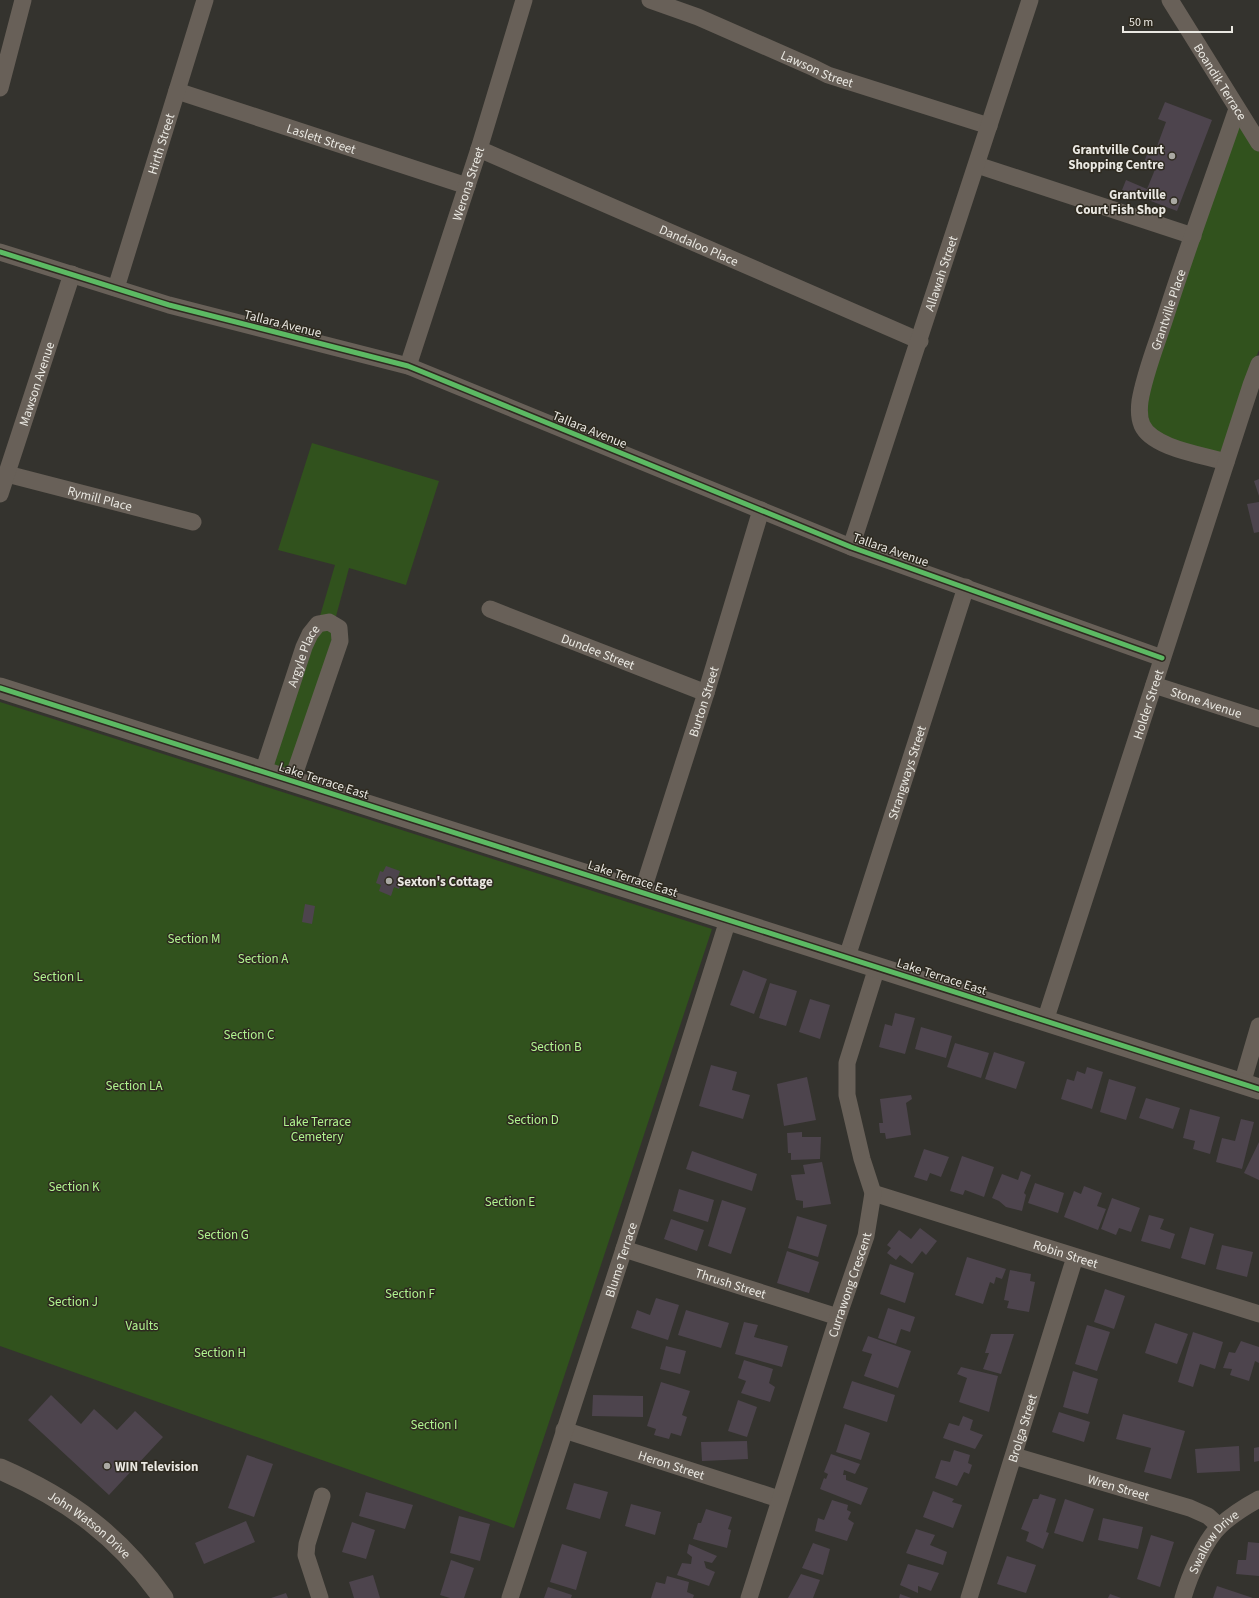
<svg xmlns="http://www.w3.org/2000/svg" width="1259" height="1598" font-family="'Source Sans 3',sans-serif">
<style>
.green{fill:#31521d}
.building{fill:#4d444d}
.lines{fill:none;stroke-linecap:round;stroke-linejoin:round}
.minor{stroke:#686058;stroke-width:17}
.tertiary{stroke:#686058;stroke-width:21}
.cycleway-casing{stroke:#2e2a20;stroke-width:8}
.cycleway{stroke:#5cba63;stroke-width:5}
.poi-dot{fill:#aaa9a3;stroke:#2e2a20;stroke-width:1.5}
.labels{text-anchor:middle;stroke-width:3;stroke-linejoin:round;paint-order:stroke}
.street-label{font-size:13px;fill:#eae8e2;stroke:#2e2a20}
.poi-label{font-size:13px;font-weight:bold;fill:#eae8e2;stroke:#2e2a20;text-anchor:end}
.park-label{font-size:13px;fill:#b0f48f;stroke:#2e2a20}
</style>
<rect width="100%" height="100%" fill="#34332e"/>
<path class="green" d="M 1237,117 L 1259,152 L 1259,350 L 1248,378 L 1224,459 L 1173,445 L 1149,428 L 1146,387 Z
M 312,443 L 439,481 L 406,585 L 349,568 L 335,620 L 320,616 L 335,565 L 278,550 Z
M 319,627 L 335,629 L 290,777 L 267,771 Z
M 0,702 L 712,929 L 514,1528 L 0,1346 Z"/>
<path class="building" d="M 1165,102 L 1212,120 L 1177,211 L 1122,190 L 1126,180 L 1147,189 L 1156,167 L 1144,162 L 1150,147 L 1156,149 L 1166,122 L 1158,119 Z
M 1259,479 L 1259,496 L 1254,481 Z
M 1259,502 L 1259,532 L 1254,533 L 1247,504 Z
M 386,866 L 400,871 L 398,877 L 402,879 L 399,889 L 394,887 L 391,896 L 379,891 L 381,885 L 376,883 L 380,871 L 383,872 Z
M 305,904 L 315,906 L 312,924 L 302,922 Z
M 743,970 L 767,979 L 754,1014 L 730,1005 Z
M 770,983 L 797,991 L 786,1026 L 759,1018 Z
M 810,999 L 830,1005 L 820,1039 L 799,1032 Z
M 895,1013 L 915,1018 L 905,1054 L 879,1047 L 885,1024 L 892,1026 Z
M 921,1027 L 952,1036 L 946,1058 L 915,1049 Z
M 955,1043 L 989,1053 L 981,1078 L 947,1067 Z
M 994,1052 L 1025,1062 L 1016,1089 L 985,1079 Z
M 711,1065 L 737,1072 L 732,1090 L 750,1095 L 743,1119 L 699,1106 Z
M 1087,1067 L 1103,1072 L 1092,1109 L 1061,1099 L 1067,1079 L 1074,1081 L 1077,1071 L 1085,1074 Z
M 807,1077 L 816,1120 L 784,1126 L 777,1084 Z
M 1109,1079 L 1136,1087 L 1126,1120 L 1100,1112 Z
M 911,1095 L 912,1099 L 906,1103 L 911,1135 L 886,1139 L 885,1133 L 880,1133 L 879,1123 L 883,1123 L 880,1099 Z
M 1146,1098 L 1180,1108 L 1173,1129 L 1139,1118 Z
M 1190,1109 L 1220,1117 L 1210,1154 L 1193,1149 L 1195,1141 L 1183,1138 Z
M 1241,1119 L 1254,1122 L 1242,1169 L 1216,1162 L 1222,1138 L 1235,1141 Z
M 802,1132 L 802,1137 L 821,1137 L 820,1159 L 791,1160 L 791,1153 L 788,1153 L 787,1133 Z
M 1259,1142 L 1259,1180 L 1244,1173 Z
M 924,1149 L 949,1157 L 941,1177 L 930,1173 L 927,1181 L 914,1177 Z
M 692,1151 L 757,1174 L 752,1191 L 686,1169 Z
M 962,1156 L 994,1167 L 984,1197 L 965,1190 L 963,1195 L 950,1191 Z
M 822,1162 L 831,1204 L 803,1208 L 803,1201 L 796,1200 L 791,1175 L 805,1174 L 803,1165 Z
M 1021,1171 L 1031,1175 L 1024,1193 L 1026,1195 L 1022,1211 L 1006,1207 L 999,1201 L 992,1198 L 1002,1174 L 1018,1180 Z
M 1035,1183 L 1064,1193 L 1058,1213 L 1028,1203 Z
M 1084,1186 L 1102,1193 L 1097,1206 L 1106,1209 L 1098,1230 L 1064,1217 L 1074,1191 L 1081,1194 Z
M 679,1189 L 714,1200 L 708,1222 L 673,1211 Z
M 1112,1198 L 1140,1208 L 1131,1232 L 1119,1228 L 1116,1235 L 1101,1229 Z
M 722,1200 L 746,1208 L 731,1254 L 708,1246 Z
M 1149,1215 L 1164,1219 L 1160,1229 L 1175,1234 L 1170,1249 L 1141,1241 Z
M 797,1216 L 827,1225 L 818,1257 L 788,1248 Z
M 671,1219 L 704,1230 L 697,1251 L 664,1239 Z
M 1190,1227 L 1214,1234 L 1205,1265 L 1181,1258 Z
M 920,1228 L 937,1241 L 926,1255 L 922,1251 L 912,1264 L 900,1255 L 896,1260 L 887,1253 L 891,1248 L 887,1245 L 899,1230 L 911,1239 Z
M 1222,1245 L 1253,1252 L 1247,1277 L 1216,1269 Z
M 787,1251 L 819,1262 L 809,1293 L 777,1283 Z
M 967,1257 L 1006,1269 L 1002,1279 L 996,1277 L 994,1284 L 990,1282 L 983,1304 L 955,1295 Z
M 890,1264 L 914,1273 L 905,1303 L 880,1294 Z
M 1010,1270 L 1031,1274 L 1030,1281 L 1035,1282 L 1029,1312 L 1007,1308 L 1009,1301 L 1004,1300 Z
M 1105,1289 L 1125,1296 L 1114,1329 L 1094,1322 Z
M 656,1298 L 679,1305 L 668,1340 L 631,1328 L 637,1310 L 650,1315 Z
M 888,1308 L 915,1317 L 910,1332 L 901,1329 L 896,1344 L 878,1338 Z
M 686,1310 L 729,1323 L 721,1348 L 678,1335 Z
M 744,1322 L 758,1325 L 754,1337 L 788,1346 L 782,1367 L 735,1354 Z
M 1155,1323 L 1188,1334 L 1177,1364 L 1145,1353 Z
M 1087,1325 L 1110,1332 L 1097,1371 L 1075,1364 Z
M 1193,1332 L 1223,1342 L 1215,1369 L 1200,1364 L 1193,1387 L 1178,1382 Z
M 991,1334 L 1014,1334 L 1001,1374 L 983,1369 L 989,1353 L 985,1353 Z
M 868,1336 L 911,1351 L 898,1388 L 864,1376 L 872,1354 L 862,1351 Z
M 1241,1341 L 1259,1347 L 1259,1363 L 1255,1361 L 1249,1381 L 1230,1375 L 1232,1369 L 1223,1368 L 1229,1352 L 1235,1353 Z
M 666,1346 L 686,1351 L 680,1374 L 660,1369 Z
M 744,1360 L 773,1369 L 769,1383 L 775,1387 L 770,1402 L 741,1393 L 746,1381 L 738,1378 Z
M 961,1367 L 998,1376 L 989,1412 L 959,1402 L 967,1378 L 957,1374 Z
M 1073,1371 L 1098,1379 L 1088,1414 L 1063,1407 Z
M 852,1381 L 895,1395 L 887,1422 L 843,1408 Z
M 661,1382 L 690,1391 L 682,1415 L 687,1417 L 681,1436 L 671,1433 L 669,1439 L 654,1435 L 656,1429 L 647,1426 Z
M 51,1395 L 81,1424 L 94,1409 L 117,1430 L 135,1411 L 163,1437 L 109,1495 L 28,1420 Z
M 593,1395 L 643,1396 L 643,1417 L 592,1416 Z
M 738,1400 L 757,1407 L 747,1437 L 728,1431 Z
M 1059,1412 L 1090,1422 L 1084,1442 L 1052,1432 Z
M 1123,1414 L 1185,1431 L 1171,1479 L 1144,1472 L 1151,1448 L 1116,1439 Z
M 963,1416 L 973,1420 L 970,1430 L 983,1435 L 975,1449 L 943,1438 L 949,1423 L 959,1426 Z
M 845,1424 L 870,1433 L 861,1460 L 836,1452 Z
M 747,1441 L 748,1459 L 702,1461 L 701,1442 Z
M 1239,1446 L 1240,1471 L 1197,1473 L 1195,1449 Z
M 1259,1447 L 1259,1461 L 1254,1462 L 1254,1448 Z
M 954,1450 L 970,1455 L 968,1463 L 972,1465 L 969,1474 L 964,1472 L 957,1486 L 935,1478 L 941,1460 L 950,1462 Z
M 831,1454 L 860,1464 L 855,1474 L 844,1470 L 843,1475 L 846,1475 L 846,1480 L 868,1488 L 861,1505 L 820,1489 L 824,1478 L 826,1479 L 828,1474 L 824,1472 Z
M 247,1455 L 273,1464 L 254,1517 L 228,1508 Z
M 574,1483 L 608,1492 L 600,1519 L 566,1509 Z
M 933,1491 L 954,1499 L 952,1502 L 962,1505 L 953,1528 L 923,1517 Z
M 366,1492 L 413,1505 L 405,1529 L 359,1516 Z
M 1040,1494 L 1056,1499 L 1046,1532 L 1049,1533 L 1043,1549 L 1026,1541 L 1029,1532 L 1021,1529 L 1033,1499 L 1038,1499 Z
M 1065,1499 L 1094,1509 L 1083,1542 L 1054,1533 Z
M 832,1500 L 848,1505 L 847,1510 L 851,1512 L 848,1519 L 854,1523 L 847,1541 L 815,1531 L 818,1518 L 824,1520 Z
M 631,1504 L 661,1512 L 655,1535 L 625,1526 Z
M 706,1509 L 732,1517 L 728,1529 L 731,1530 L 727,1548 L 693,1539 L 698,1523 L 701,1523 Z
M 459,1516 L 490,1524 L 480,1561 L 450,1553 Z
M 1103,1518 L 1143,1527 L 1138,1549 L 1098,1540 Z
M 246,1521 L 255,1542 L 204,1564 L 195,1543 Z
M 352,1522 L 375,1530 L 366,1559 L 342,1552 Z
M 916,1529 L 935,1535 L 930,1545 L 947,1552 L 943,1565 L 906,1553 Z
M 1151,1535 L 1174,1542 L 1160,1587 L 1137,1579 Z
M 1248,1542 L 1259,1543 L 1259,1576 L 1236,1574 L 1238,1560 L 1246,1560 Z
M 813,1543 L 830,1549 L 823,1575 L 802,1568 Z
M 562,1544 L 587,1552 L 576,1590 L 550,1582 Z
M 689,1544 L 717,1556 L 712,1563 L 704,1561 L 706,1568 L 715,1572 L 709,1586 L 677,1575 L 682,1563 L 691,1564 L 692,1557 L 687,1553 Z
M 1007,1556 L 1036,1565 L 1026,1593 L 997,1584 Z
M 451,1560 L 474,1568 L 464,1598 L 450,1598 L 440,1595 Z
M 908,1564 L 939,1573 L 931,1591 L 918,1586 L 918,1593 L 900,1585 Z
M 801,1574 L 820,1580 L 813,1598 L 788,1598 Z
M 373,1575 L 380,1598 L 354,1598 L 349,1582 Z
M 667,1576 L 689,1582 L 687,1592 L 694,1595 L 693,1598 L 651,1598 L 656,1582 L 665,1584 Z
M 1217,1586 L 1253,1598 L 1213,1598 Z
M 548,1587 L 572,1595 L 571,1598 L 544,1598 Z
M 286,1593 L 288,1598 L 271,1598 Z
M 900,1594 L 911,1598 L 899,1598 Z
M 1110,1594 L 1121,1598 L 1108,1598 Z"/>
<g class="lines">
<g class="minor">
<path id="s1" d="M 650,0 L 698,17 L 812,67 L 828,75 L 989,126"/>
<path id="s2" d="M 1170,0 L 1259,143"/>
<path d="M 0,88 L 23,0"/>
<path id="s3" d="M 177,91 L 467,186"/>
<path id="s4" d="M 479,149 L 920,341"/>
<path d="M 977,165 L 1193,236"/>
<path d="M 0,252 L 169,305 L 408,366 L 851,547 L 1162,658"/>
<path id="s5" d="M 116,288 L 205,0"/>
<path id="s6" d="M 408,366 L 479,149 L 524,0"/>
<path id="s7" d="M 1226,462 C 1203,455 1152,448 1142,425 C 1139,418 1139,409 1140,401 C 1145,371 1158,341 1167,312 C 1189,243 1214,176 1237,109"/>
<path id="s8" d="M 7,474 L 193,522"/>
<path id="s9" d="M 0,494 L 72,274"/>
<path id="s10" d="M 851,547 L 1030,0"/>
<path id="s11" d="M 490,609 L 706,693"/>
<path id="s12" d="M 1154,685 L 1259,719"/>
<path id="s13" d="M 263,772 L 304,647 L 310,634 L 318,624 L 329,622 L 339,628 L 340,641 L 292,781"/>
<path id="s14" d="M 642,893 L 706,693 L 761,510"/>
<path id="s15" d="M 847,957 L 966,587"/>
<path id="s16" d="M 1045,1021 L 1251,385 L 1259,364"/>
<path d="M 1242,1084 L 1259,1026"/>
<path id="s17" d="M 873,1193 L 1259,1314"/>
<path id="s18" d="M 624,1249 L 838,1317"/>
<path id="s19" d="M 564,1430 L 779,1499"/>
<path id="s20" d="M 1014,1456 L 1190,1508 L 1208,1516 L 1219,1526"/>
<path d="M 320,1598 L 306,1555 L 307,1544 L 322,1496"/>
<path id="s21" d="M 510,1598 L 624,1249 L 728,920"/>
<path id="s22" d="M 749,1598 L 838,1317 L 866,1236 L 873,1193 L 862,1159 L 847,1095 L 847,1063 L 877,967"/>
<path id="s23" d="M 969,1598 L 1075,1257"/>
<path id="s24" d="M 1183,1598 C 1189,1577 1205,1539 1221,1525 C 1232,1515 1246,1506 1259,1499"/>
</g>
<g class="tertiary">
<path d="M 0,688 L 1259,1089"/>
<path id="s25" d="M 0,1469 C 69,1499 119,1536 163,1598"/>
</g>
<g class="cycleway-casing">
<path id="cycleway" d="M 0,252 L 169,305 L 408,366 L 851,547 L 1162,658
M 0,688 L 1259,1089"/>
</g>
<use href="#cycleway" class="cycleway"/>
</g>
<g class="poi-dot">
<circle cx="1172" cy="156" r="4"/>
<circle cx="1174" cy="201" r="4"/>
<circle cx="389" cy="881" r="4"/>
<circle cx="107" cy="1466" r="4"/>
</g>
<g class="labels">
<g class="street-label">
<text dy="5" stroke="none"><textPath href="#s1" startOffset="181">Lawson Street</textPath></text>
<text dy="5" stroke="none"><textPath href="#s2" startOffset="96">Boandik Terrace</textPath></text>
<text dy="5" stroke="none"><textPath href="#s3" startOffset="152">Laslett Street</textPath></text>
<text dy="5" stroke="none"><textPath href="#s5" startOffset="151">Hirth Street</textPath></text>
<text dy="5" stroke="none"><textPath href="#s6" startOffset="192">Werona Street</textPath></text>
<text dy="5" stroke="none"><textPath href="#s4" startOffset="240">Dandaloo Place</textPath></text>
<text dy="5" stroke="none"><textPath href="#s10" startOffset="288">Allawah Street</textPath></text>
<text dy="5" stroke="none"><textPath href="#s7" startOffset="214">Grantville Place</textPath></text>
<text transform="translate(283 323) rotate(14)" y="5">Tallara Avenue</text>
<text dy="5" stroke="none"><textPath href="#s9" startOffset="116">Mawson Avenue</textPath></text>
<text transform="translate(590 429) rotate(22)" y="5">Tallara Avenue</text>
<text dy="5" stroke="none"><textPath href="#s8" startOffset="96">Rymill Place</textPath></text>
<text transform="translate(891 549) rotate(19)" y="5">Tallara Avenue</text>
<text dy="5" stroke="none"><textPath href="#s11" startOffset="116">Dundee Street</textPath></text>
<text dy="5" stroke="none"><textPath href="#s13" startOffset="123">Argyle Place</textPath></text>
<text dy="5" stroke="none"><textPath href="#s14" startOffset="201">Burton Street</textPath></text>
<text dy="5" stroke="none"><textPath href="#s12" startOffset="55">Stone Avenue</textPath></text>
<text dy="5" stroke="none"><textPath href="#s16" startOffset="333">Holder Street</textPath></text>
<text dy="5" stroke="none"><textPath href="#s15" startOffset="194">Strangways Street</textPath></text>
<text transform="translate(324 780) rotate(18)" y="5">Lake Terrace East</text>
<text transform="translate(633 878) rotate(18)" y="5">Lake Terrace East</text>
<text transform="translate(942 976) rotate(18)" y="5">Lake Terrace East</text>
<text dy="5" stroke="none"><textPath href="#s17" startOffset="202">Robin Street</textPath></text>
<text dy="5" stroke="none"><textPath href="#s21" startOffset="356">Blume Terrace</textPath></text>
<text dy="5" stroke="none"><textPath href="#s18" startOffset="112">Thrush Street</textPath></text>
<text dy="5" stroke="none"><textPath href="#s22" startOffset="329">Currawong Crescent</textPath></text>
<text dy="5" stroke="none"><textPath href="#s23" startOffset="178">Brolga Street</textPath></text>
<text dy="5" stroke="none"><textPath href="#s19" startOffset="113">Heron Street</textPath></text>
<text dy="5" stroke="none"><textPath href="#s20" startOffset="109">Wren Street</textPath></text>
<text dy="5" stroke="none"><textPath href="#s25" startOffset="106">John Watson Drive</textPath></text>
<text dy="5" stroke="none"><textPath href="#s24" startOffset="65">Swallow Drive</textPath></text>
</g>
<g class="poi-label">
<text x="1164" y="154">Grantville Court<tspan x="1164" dy="15">Shopping Centre</tspan></text>
<text x="1166" y="199">Grantville<tspan x="1166" dy="15">Court Fish Shop</tspan></text>
<text x="397" y="886" text-anchor="start">Sexton's Cottage</text>
<text x="115" y="1471" text-anchor="start">WIN Television</text>
</g>
<g class="park-label">
<text x="194" y="943">Section M</text>
<text x="263" y="963">Section A</text>
<text x="58" y="981">Section L</text>
<text x="249" y="1039">Section C</text>
<text x="556" y="1051">Section B</text>
<text x="134" y="1090">Section LA</text>
<text x="533" y="1124">Section D</text>
<text x="317" y="1126">Lake Terrace<tspan x="317" dy="15">Cemetery</tspan></text>
<text x="74" y="1191">Section K</text>
<text x="510" y="1206">Section E</text>
<text x="223" y="1239">Section G</text>
<text x="410" y="1298">Section F</text>
<text x="73" y="1306">Section J</text>
<text x="142" y="1330">Vaults</text>
<text x="220" y="1357">Section H</text>
<text x="434" y="1429">Section I</text>
</g>
</g>
<path d="M1123 26v6h109v-6" fill="none" stroke="#eae8e2" stroke-width="2"/>
<text x="1129" y="26" font-size="12" fill="#eae8e2" stroke="#2e2a20" stroke-width="3" paint-order="stroke">50 m</text>
</svg>
